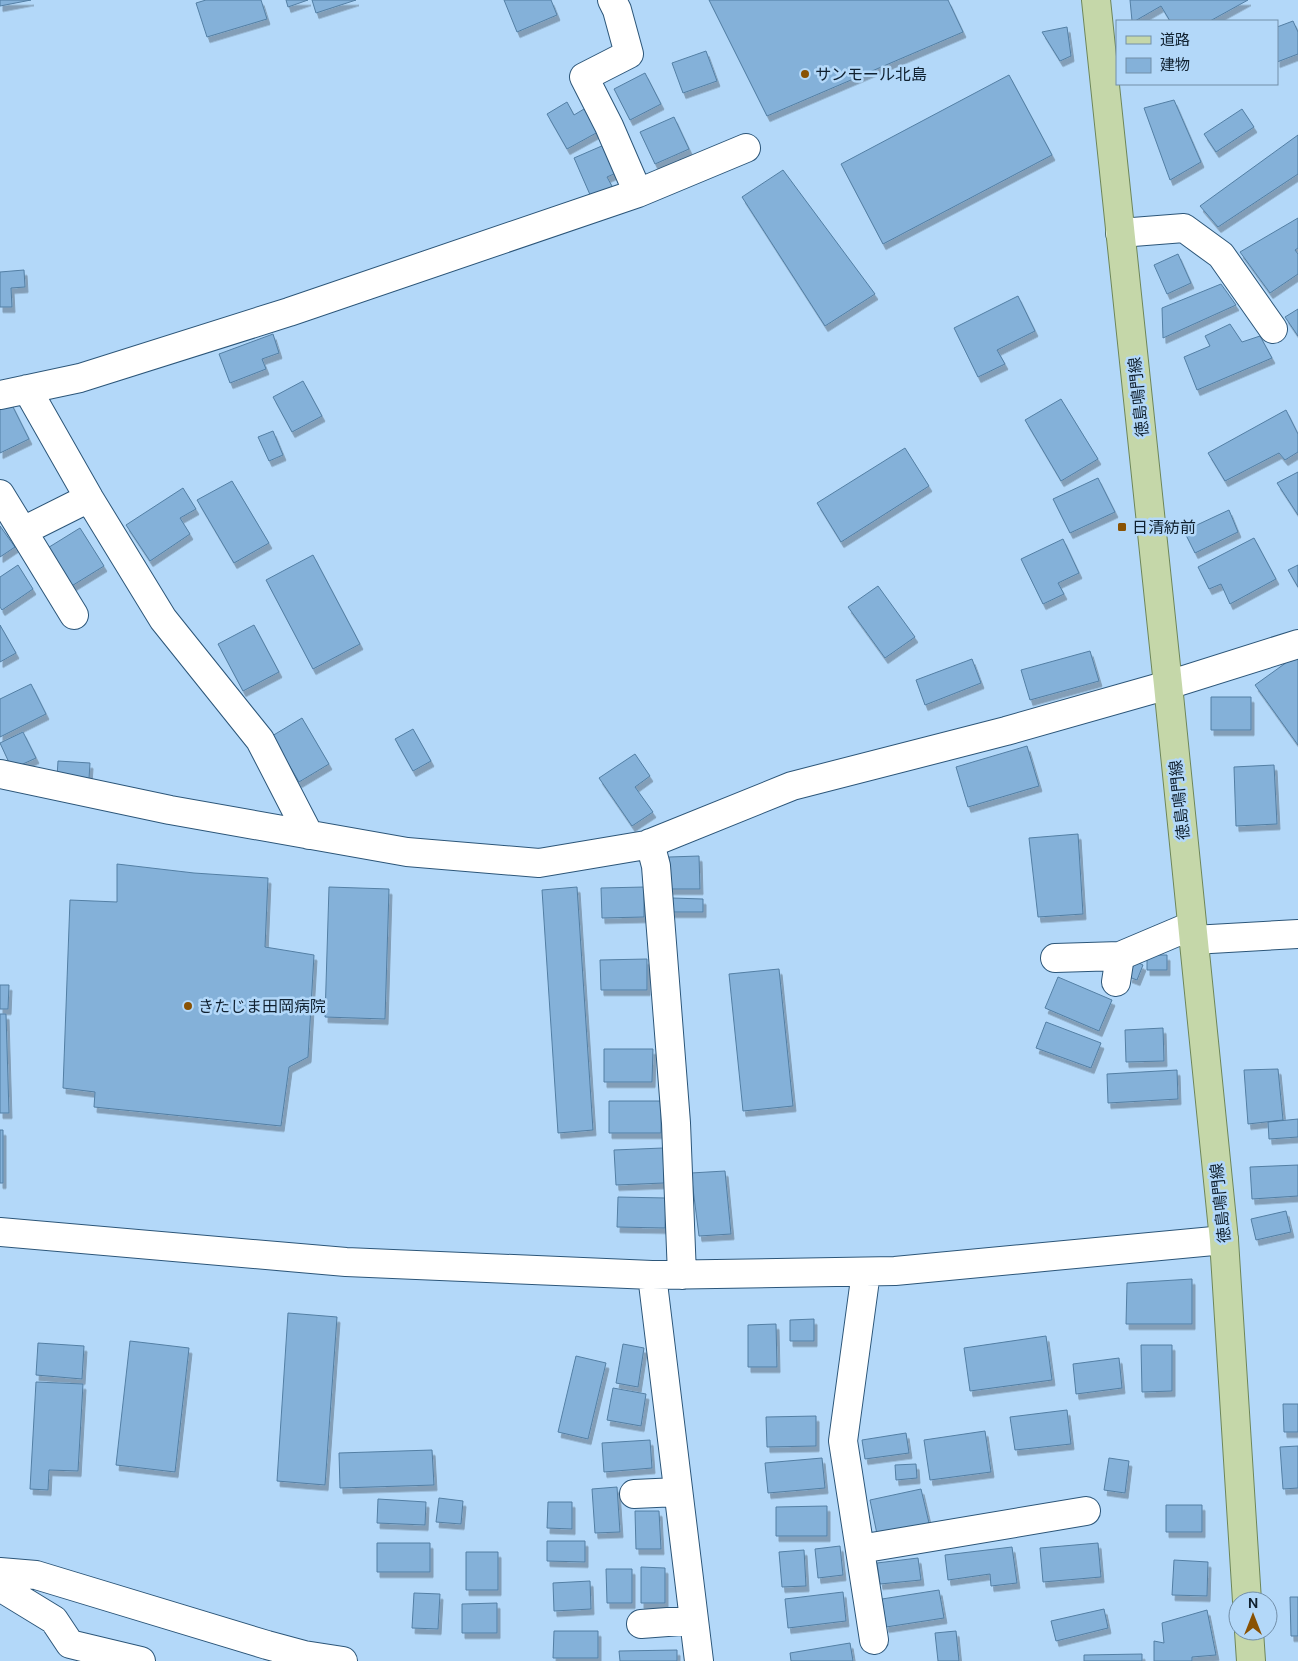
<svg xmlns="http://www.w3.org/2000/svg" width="1298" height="1661" font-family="'DM Sans','Noto Sans JP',sans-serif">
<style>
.building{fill:#84b1d9;stroke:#537fa4;filter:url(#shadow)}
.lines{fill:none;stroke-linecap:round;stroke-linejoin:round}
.minor-casing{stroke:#2c5679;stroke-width:30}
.major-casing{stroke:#6d8659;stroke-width:30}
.minor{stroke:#fff;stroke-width:28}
.major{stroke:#c5d7a9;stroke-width:28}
.poi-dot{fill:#895204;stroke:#b3d8f9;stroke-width:2}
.labels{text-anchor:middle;stroke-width:5;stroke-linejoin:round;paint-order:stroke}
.poi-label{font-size:16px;fill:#102130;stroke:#b3d8f9;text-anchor:start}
.street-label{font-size:16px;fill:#102130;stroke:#b3d8f9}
</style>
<defs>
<filter id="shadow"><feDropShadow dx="3" dy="5.5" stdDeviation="0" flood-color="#0004"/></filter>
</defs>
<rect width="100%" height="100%" fill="#b3d8f9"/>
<path class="building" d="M 0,0 L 31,0 L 0,6 Z
M 206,0 L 261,0 L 267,19 L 207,37 L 196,3 Z
M 286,0 L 308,0 L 288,7 Z
M 312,0 L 356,0 L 316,13 Z
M 504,0 L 551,0 L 557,15 L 517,32 Z
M 709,0 L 948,0 L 963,32 L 767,116 Z
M 1130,0 L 1248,0 L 1210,21 L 1170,21 L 1161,6 L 1135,21 L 1132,21 Z
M 1293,21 L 1298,32 L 1298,54 L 1277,62 L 1277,27 Z
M 1067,27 L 1071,56 L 1060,61 L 1042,32 Z
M 706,51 L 717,81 L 683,93 L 672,63 Z
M 645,73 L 661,104 L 630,120 L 614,89 Z
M 1009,75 L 1052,155 L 883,244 L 841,164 Z
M 1174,100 L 1201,162 L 1170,180 L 1144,108 Z
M 567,102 L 574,115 L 584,109 L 598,132 L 567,149 L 547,114 Z
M 1242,109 L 1254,127 L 1216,152 L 1204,134 Z
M 674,117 L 689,149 L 655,164 L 640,132 Z
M 1298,135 L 1298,174 L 1218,227 L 1200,206 Z
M 604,145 L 616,173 L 607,177 L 613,188 L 591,197 L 574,158 Z
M 783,170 L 875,294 L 825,326 L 742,197 Z
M 1298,218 L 1298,248 L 1295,250 L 1298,254 L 1298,274 L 1270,293 L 1240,252 Z
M 1178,254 L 1191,283 L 1167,294 L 1154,265 Z
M 24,270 L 25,287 L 11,288 L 12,307 L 0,307 L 0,272 Z
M 1221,284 L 1236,305 L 1163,338 L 1162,308 Z
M 1018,296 L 1035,331 L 997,350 L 1005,364 L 978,377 L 954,328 Z
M 1298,309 L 1298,336 L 1285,317 Z
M 1230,324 L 1242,342 L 1260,336 L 1272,358 L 1197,390 L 1184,357 L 1210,346 L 1205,336 Z
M 273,334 L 279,353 L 262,359 L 266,369 L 230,383 L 219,354 Z
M 303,381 L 322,416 L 292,432 L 273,397 Z
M 1061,399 L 1098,459 L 1061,481 L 1025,420 Z
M 11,403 L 29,439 L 0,453 L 0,408 Z
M 1286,410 L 1298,434 L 1298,452 L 1285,460 L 1279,453 L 1225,481 L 1208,453 Z
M 273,431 L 283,455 L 269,461 L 258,437 Z
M 905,448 L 929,486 L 841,542 L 817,503 Z
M 1298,472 L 1298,515 L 1277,483 Z
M 1098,478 L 1115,512 L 1070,533 L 1053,499 Z
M 232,481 L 269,543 L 234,563 L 197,500 Z
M 183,488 L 196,509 L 180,518 L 190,534 L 150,561 L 126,525 Z
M 1229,510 L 1238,532 L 1195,553 L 1184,531 Z
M 0,526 L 15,547 L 0,557 Z
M 80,528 L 104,566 L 70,587 L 46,549 Z
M 1254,538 L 1276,579 L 1230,604 L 1221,584 L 1209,589 L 1198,567 Z
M 1063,539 L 1079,573 L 1058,583 L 1064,594 L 1043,604 L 1021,559 Z
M 313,555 L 360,644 L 313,669 L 266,580 Z
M 18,565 L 33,589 L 2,610 L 0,607 L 0,577 Z
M 1298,565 L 1298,587 L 1288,570 Z
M 878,586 L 915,637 L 885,658 L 848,607 Z
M 0,625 L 16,653 L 0,662 Z
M 254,625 L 279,672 L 243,691 L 218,644 Z
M 1090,651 L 1099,681 L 1030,700 L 1021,670 Z
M 1298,656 L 1298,745 L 1255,685 L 1294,657 Z
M 972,659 L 981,683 L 925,705 L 916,680 Z
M 31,684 L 46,714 L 0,737 L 0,699 Z
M 1211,697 L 1251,697 L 1251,730 L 1211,730 Z
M 302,718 L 329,764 L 299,782 L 272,736 Z
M 413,729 L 431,761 L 413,771 L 395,739 Z
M 23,732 L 36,758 L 12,769 L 0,743 Z
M 1027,746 L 1039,786 L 968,807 L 956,767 Z
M 635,754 L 650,776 L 635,787 L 653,812 L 632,826 L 599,778 Z
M 58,761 L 90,763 L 89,779 L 57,777 Z
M 1274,765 L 1277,824 L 1236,826 L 1234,767 Z
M 1078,834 L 1083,914 L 1038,917 L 1029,838 Z
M 699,856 L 700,889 L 670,889 L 669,857 Z
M 117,864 L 194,873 L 268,878 L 265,947 L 314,955 L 308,1057 L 289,1067 L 281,1126 L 94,1107 L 95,1092 L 63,1088 L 70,900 L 117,902 Z
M 329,887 L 389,889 L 385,1019 L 325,1017 Z
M 577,887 L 593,1130 L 558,1133 L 542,890 Z
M 644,887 L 644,917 L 602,918 L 601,888 Z
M 672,898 L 703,899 L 703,912 L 672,912 Z
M 1147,955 L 1167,955 L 1167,970 L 1147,970 Z
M 647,959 L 647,990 L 601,990 L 600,960 Z
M 1135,961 L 1143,965 L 1137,980 L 1129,977 Z
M 779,969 L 793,1106 L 743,1111 L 729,974 Z
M 1058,977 L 1112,1000 L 1099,1031 L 1045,1008 Z
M 0,985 L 9,985 L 8,1009 L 0,1009 Z
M 0,1014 L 6,1014 L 9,1113 L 0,1113 Z
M 1046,1022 L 1101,1043 L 1091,1068 L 1036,1048 Z
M 1163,1028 L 1164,1061 L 1126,1062 L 1125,1030 Z
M 604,1049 L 653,1049 L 652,1082 L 604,1082 Z
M 1278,1069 L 1283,1120 L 1248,1124 L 1244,1070 Z
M 1177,1070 L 1178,1099 L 1108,1103 L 1107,1074 Z
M 609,1101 L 661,1101 L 661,1133 L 609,1133 Z
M 1298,1119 L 1298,1137 L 1269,1139 L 1268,1122 Z
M 0,1130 L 3,1130 L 3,1183 L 0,1183 Z
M 663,1148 L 664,1183 L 616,1185 L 614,1150 Z
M 1298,1165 L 1298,1196 L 1252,1199 L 1250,1167 Z
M 725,1171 L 731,1234 L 699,1236 L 691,1173 Z
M 618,1197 L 666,1198 L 665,1228 L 617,1227 Z
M 1286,1211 L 1291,1232 L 1256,1240 L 1251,1219 Z
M 1192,1279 L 1192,1324 L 1126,1324 L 1127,1283 Z
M 288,1313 L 337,1317 L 325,1485 L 277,1481 Z
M 814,1319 L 814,1341 L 790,1341 L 790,1320 Z
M 776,1324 L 777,1367 L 748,1367 L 748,1325 Z
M 1046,1336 L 1052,1380 L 970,1391 L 964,1348 Z
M 130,1341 L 189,1348 L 175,1472 L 116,1465 Z
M 38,1343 L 84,1346 L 82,1379 L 36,1375 Z
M 623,1344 L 644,1348 L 638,1387 L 616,1383 Z
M 1141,1345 L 1172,1345 L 1172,1391 L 1142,1392 Z
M 576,1356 L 606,1363 L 588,1439 L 558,1432 Z
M 1119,1358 L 1122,1388 L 1076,1394 L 1073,1364 Z
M 36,1382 L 83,1384 L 78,1471 L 49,1470 L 48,1490 L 30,1489 Z
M 613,1388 L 646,1394 L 641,1426 L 607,1420 Z
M 1283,1404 L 1298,1404 L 1298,1432 L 1284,1432 Z
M 1067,1410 L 1071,1444 L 1015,1450 L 1010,1417 Z
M 816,1416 L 816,1446 L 767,1447 L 766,1417 Z
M 985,1431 L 991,1472 L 930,1480 L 924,1440 Z
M 906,1433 L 909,1453 L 865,1459 L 862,1440 Z
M 650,1440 L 652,1468 L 604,1472 L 602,1443 Z
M 1298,1446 L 1298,1488 L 1283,1489 L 1280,1447 Z
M 432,1450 L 434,1485 L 340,1488 L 339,1453 Z
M 822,1458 L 825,1488 L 768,1493 L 765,1463 Z
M 1109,1458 L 1129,1461 L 1125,1493 L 1104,1490 Z
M 916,1464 L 917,1478 L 896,1480 L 895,1465 Z
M 617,1487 L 620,1532 L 595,1533 L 592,1489 Z
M 921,1489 L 929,1523 L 877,1534 L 870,1500 Z
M 439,1498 L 463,1501 L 461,1524 L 436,1522 Z
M 378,1499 L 426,1502 L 425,1525 L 377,1523 Z
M 548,1502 L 572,1502 L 572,1529 L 547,1528 Z
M 1166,1505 L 1202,1505 L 1202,1532 L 1166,1532 Z
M 827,1506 L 827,1536 L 776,1536 L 776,1507 Z
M 635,1511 L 659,1511 L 661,1549 L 636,1549 Z
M 547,1541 L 585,1541 L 585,1562 L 547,1561 Z
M 377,1543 L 430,1543 L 430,1572 L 377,1572 Z
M 1098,1543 L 1101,1577 L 1043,1582 L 1040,1548 Z
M 840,1546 L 843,1575 L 818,1578 L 815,1549 Z
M 1012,1547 L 1017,1583 L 991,1586 L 990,1574 L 948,1580 L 945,1555 Z
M 804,1550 L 806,1586 L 782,1587 L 779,1552 Z
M 466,1552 L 498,1552 L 498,1590 L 466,1590 Z
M 918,1558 L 921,1580 L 880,1584 L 877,1563 Z
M 1174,1560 L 1208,1562 L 1207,1596 L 1172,1595 Z
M 641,1567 L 665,1568 L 665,1603 L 641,1603 Z
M 606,1569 L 632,1569 L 632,1603 L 607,1603 Z
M 590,1581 L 591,1609 L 554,1611 L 553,1583 Z
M 939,1590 L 944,1618 L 886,1627 L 882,1599 Z
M 843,1592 L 846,1621 L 788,1628 L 785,1599 Z
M 414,1593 L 440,1594 L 438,1629 L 412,1628 Z
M 1290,1597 L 1298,1597 L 1298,1636 L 1291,1636 Z
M 497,1603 L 497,1633 L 462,1633 L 462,1604 Z
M 1104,1609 L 1108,1628 L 1056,1641 L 1051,1621 Z
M 1207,1610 L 1216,1655 L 1192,1657 L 1192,1661 L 1154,1661 L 1154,1641 L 1164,1643 L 1162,1623 Z
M 554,1631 L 598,1631 L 598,1658 L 553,1658 Z
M 956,1631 L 959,1661 L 938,1661 L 935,1633 Z
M 850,1643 L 853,1661 L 791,1661 L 790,1653 Z
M 677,1650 L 677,1661 L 620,1661 L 619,1651 Z
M 1142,1654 L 1142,1661 L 1084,1661 L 1084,1655 Z"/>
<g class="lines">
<g class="minor-casing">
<path id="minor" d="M 612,0 L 617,10 L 629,54 L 584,77 L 609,126 L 638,193
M 1120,233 L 1184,228 L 1221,255 L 1273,329
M 27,389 L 89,498 L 163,619 L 260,740 L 309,835
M 0,395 L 80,378 L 289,312 L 638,193 L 746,148
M 0,494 L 74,615
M 23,531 L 89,498
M 0,774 L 170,810 L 407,852 L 539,863 L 646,845 L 792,786 L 1006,731 L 1168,685 L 1298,644
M 650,843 L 656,866 L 676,1123 L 682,1275
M 1193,940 L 1298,934
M 1055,958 L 1120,956 L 1191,926
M 1116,982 L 1120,956
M 0,1232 L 346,1262 L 652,1275 L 895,1271 L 1224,1240
M 866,1272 L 843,1441 L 874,1640
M 652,1275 L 699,1661
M 634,1494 L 678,1492
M 860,1549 L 1086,1511
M 0,1572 L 36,1575 L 267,1645 L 304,1655 L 343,1661
M 0,1587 L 54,1620 L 70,1644 L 141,1661
M 641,1624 L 694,1620"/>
</g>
<g class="major-casing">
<path id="major" d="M 1096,0 L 1168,685 L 1224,1240 L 1247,1601
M 1249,1631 L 1251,1661"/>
</g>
<use href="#minor" class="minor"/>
<use href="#major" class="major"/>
</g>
<g class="poi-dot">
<circle cx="805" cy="74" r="5"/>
<rect x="1117" y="522" width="10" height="10" rx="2.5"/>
<circle cx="188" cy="1006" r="5"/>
</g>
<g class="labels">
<g class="poi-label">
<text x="815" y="80">サンモール北島</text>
<text x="1132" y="533">日清紡前</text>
<text x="198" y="1012">きたじま田岡病院</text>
</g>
<g class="street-label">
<text transform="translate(1138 397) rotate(-96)" y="6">徳島鳴門線</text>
<text transform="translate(1179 800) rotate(-96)" y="6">徳島鳴門線</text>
<text transform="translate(1220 1203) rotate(-96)" y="6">徳島鳴門線</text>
</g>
</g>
<rect x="1116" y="20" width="162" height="65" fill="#b3d8f9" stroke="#728fa9"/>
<rect x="1126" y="36" width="25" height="8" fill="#c5d7a9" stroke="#728fa9"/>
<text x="1160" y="45" font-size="15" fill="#102130">道路</text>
<rect x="1126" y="58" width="25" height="15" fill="#84b1d9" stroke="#728fa9"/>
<text x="1160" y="70" font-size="15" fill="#102130">建物</text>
<g transform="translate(1253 1616)"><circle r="24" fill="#b3d8f9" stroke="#728fa9"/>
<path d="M0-4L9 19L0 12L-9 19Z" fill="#895204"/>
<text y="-8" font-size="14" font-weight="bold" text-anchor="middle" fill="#102130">N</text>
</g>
</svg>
